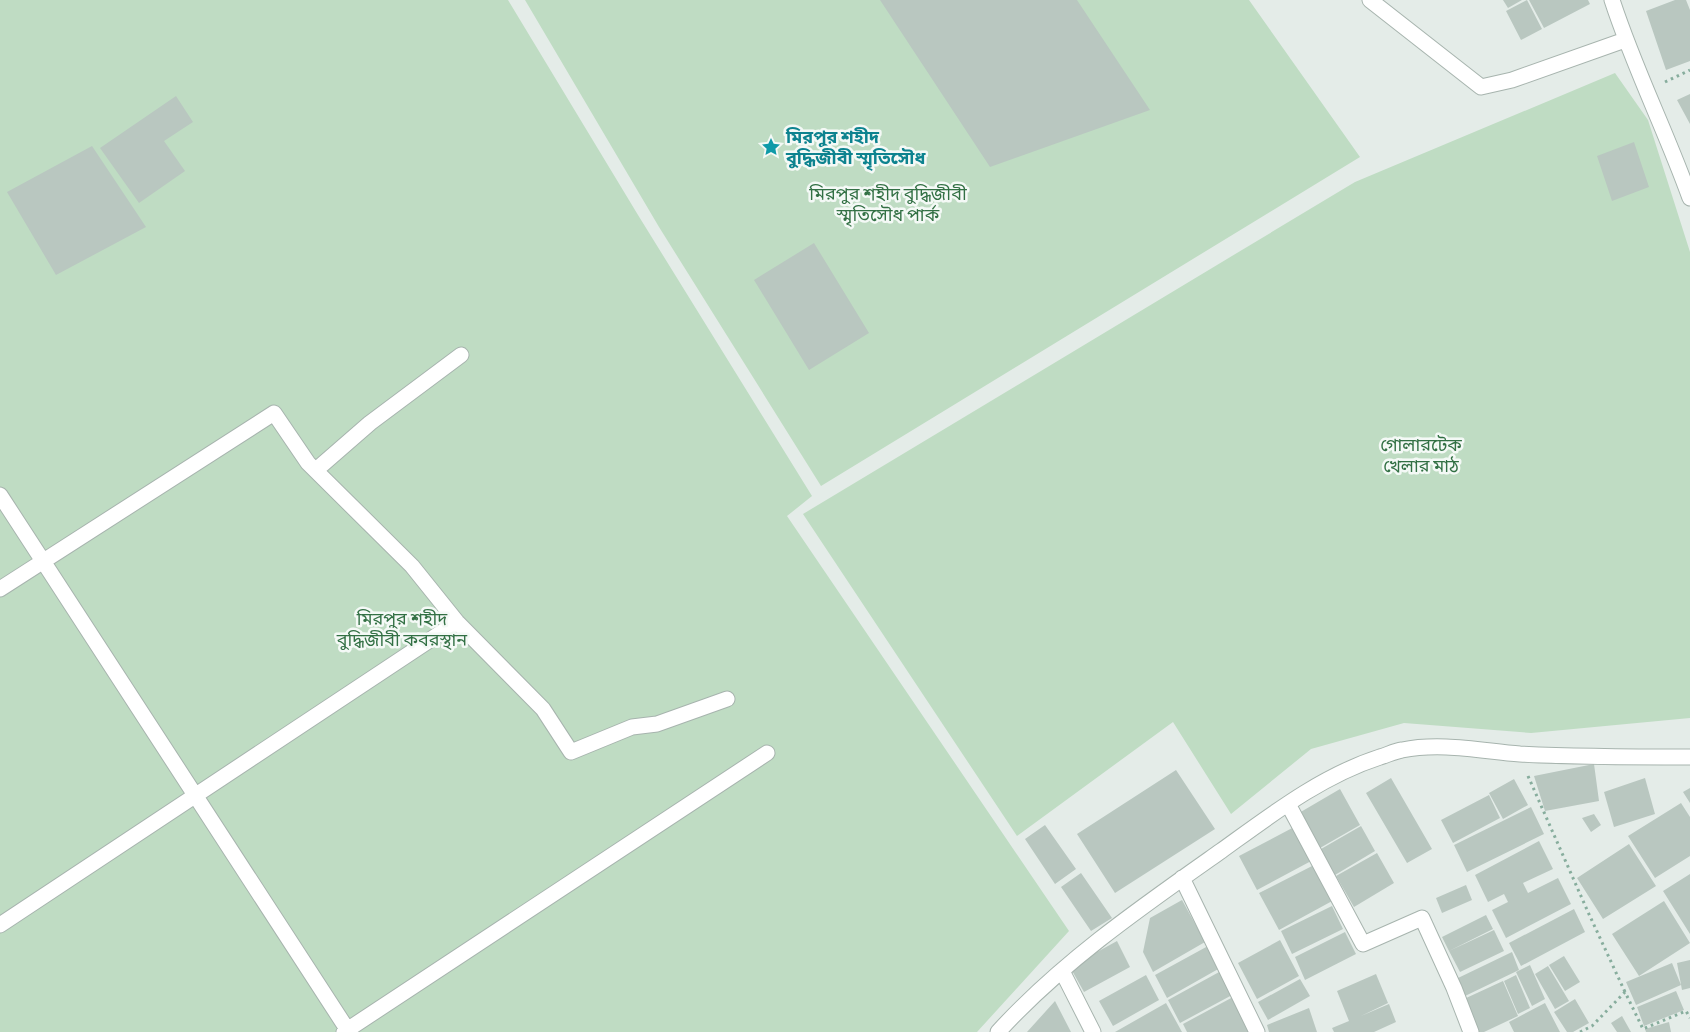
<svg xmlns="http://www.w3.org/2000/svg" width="1690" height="1032" font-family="'PT Sans Narrow','Noto Sans Bengali',sans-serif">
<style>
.green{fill:#bfdcc3}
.building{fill:#b9c7c0}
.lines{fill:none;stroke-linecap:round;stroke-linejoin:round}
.lane-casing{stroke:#a7b4ae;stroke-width:17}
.street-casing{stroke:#a7b4ae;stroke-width:17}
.path{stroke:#87ad9d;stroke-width:3;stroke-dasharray:2.5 4;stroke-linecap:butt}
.lane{stroke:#fff;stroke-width:15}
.street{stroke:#fff;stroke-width:15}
.labels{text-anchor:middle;stroke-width:5;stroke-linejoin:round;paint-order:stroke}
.culture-label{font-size:18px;font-weight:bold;fill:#0d838f;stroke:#f4f9f6;text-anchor:start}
.park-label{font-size:18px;fill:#327044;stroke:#f4f9f6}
</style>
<rect width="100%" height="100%" fill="#e4ece8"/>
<path class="green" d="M 0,0 L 508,0 L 638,215 L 812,496 L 787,516 L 1069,931 L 977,1032 L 0,1032 Z
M 525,0 L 1249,0 L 1360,157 L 821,486 L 659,227 Z
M 1615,73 L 1648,120 L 1690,252 L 1690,718 L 1531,733 L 1404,723 L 1311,749 L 1231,814 L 1173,722 L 1017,836 L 803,514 L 1355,182 Z"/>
<path class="building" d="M 880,0 L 1077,0 L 1150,110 L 990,167 Z
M 1503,0 L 1522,0 L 1508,8 Z
M 1527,0 L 1542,29 L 1521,40 L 1506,11 Z
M 1529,0 L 1588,0 L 1590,4 L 1544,28 Z
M 1675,0 L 1686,0 L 1690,10 L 1690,61 L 1666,70 L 1646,11 Z
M 1690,94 L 1690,124 L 1677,100 Z
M 176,96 L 193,122 L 164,141 L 185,171 L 139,203 L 100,148 Z
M 1634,142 L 1649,187 L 1612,201 L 1597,156 Z
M 92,146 L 146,227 L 56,275 L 7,192 Z
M 814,243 L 869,333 L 809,370 L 754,280 Z
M 1594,764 L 1599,801 L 1545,811 L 1534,776 Z
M 1176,770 L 1215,829 L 1115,893 L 1077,834 Z
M 1391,778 L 1432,849 L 1407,863 L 1366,793 Z
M 1645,778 L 1655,814 L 1614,827 L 1604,792 Z
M 1514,779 L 1528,805 L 1503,819 L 1489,793 Z
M 1690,788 L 1690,803 L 1683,792 Z
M 1340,789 L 1360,825 L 1320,848 L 1299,813 Z
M 1489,795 L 1500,818 L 1453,843 L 1441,820 Z
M 1681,803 L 1690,817 L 1690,856 L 1655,878 L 1628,836 Z
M 1531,807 L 1544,834 L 1467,872 L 1454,845 Z
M 1594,814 L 1601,825 L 1591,832 L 1582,818 Z
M 1045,825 L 1076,869 L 1055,884 L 1025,839 Z
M 1296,826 L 1313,860 L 1257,890 L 1239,856 Z
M 1361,826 L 1375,851 L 1335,875 L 1321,849 Z
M 1539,841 L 1553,869 L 1523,883 L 1528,893 L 1558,878 L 1571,904 L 1506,938 L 1492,910 L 1508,902 L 1504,894 L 1488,902 L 1475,875 Z
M 1629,844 L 1656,886 L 1603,919 L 1577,878 Z
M 1377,853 L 1394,883 L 1354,907 L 1336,876 Z
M 1316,864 L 1334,900 L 1279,930 L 1259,893 Z
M 1081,873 L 1112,918 L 1091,931 L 1061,887 Z
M 1690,874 L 1690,934 L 1663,891 Z
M 1466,885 L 1472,900 L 1442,913 L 1436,898 Z
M 1182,900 L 1205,942 L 1153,972 L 1143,952 L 1150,918 Z
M 1664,901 L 1690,943 L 1639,976 L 1612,934 Z
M 1332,906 L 1343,929 L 1292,954 L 1281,931 Z
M 1574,909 L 1585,932 L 1521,966 L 1509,943 Z
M 1486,915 L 1493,929 L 1449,951 L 1442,937 Z
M 1494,930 L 1504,951 L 1460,972 L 1449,951 Z
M 1345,932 L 1356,954 L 1305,980 L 1295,957 Z
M 1280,940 L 1299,976 L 1257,999 L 1238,963 Z
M 1117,941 L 1130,967 L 1084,992 L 1070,967 Z
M 1208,946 L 1220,968 L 1167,998 L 1155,975 Z
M 1512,952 L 1519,970 L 1465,996 L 1458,978 Z
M 1564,956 L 1580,982 L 1565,991 L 1549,965 Z
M 1690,960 L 1690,988 L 1682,990 L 1677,963 Z
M 1672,963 L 1681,985 L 1636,1005 L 1626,982 Z
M 1530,965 L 1545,999 L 1532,1006 L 1516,972 Z
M 1548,966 L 1569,1001 L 1555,1009 L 1535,974 Z
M 1221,971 L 1234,994 L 1180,1023 L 1168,1000 Z
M 1376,974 L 1388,1003 L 1361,1016 L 1389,1004 L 1396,1022 L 1374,1032 L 1334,1032 L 1332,1028 L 1349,1021 L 1337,991 Z
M 1146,975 L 1159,1000 L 1113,1026 L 1099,1001 Z
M 1516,975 L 1530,1008 L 1518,1014 L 1504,981 Z
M 1300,979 L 1310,996 L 1268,1020 L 1258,1002 Z
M 1503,981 L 1518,1016 L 1484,1032 L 1478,1032 L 1464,999 Z
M 1676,991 L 1684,1010 L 1644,1026 L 1637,1007 Z
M 1233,997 L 1251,1032 L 1187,1032 L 1183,1024 Z
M 1575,999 L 1589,1023 L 1573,1032 L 1567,1032 L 1554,1012 Z
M 1055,1001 L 1071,1032 L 1027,1032 Z
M 1166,1003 L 1182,1032 L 1115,1032 Z
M 1545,1003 L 1560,1032 L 1514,1032 L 1509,1022 Z
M 1309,1008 L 1317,1032 L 1269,1032 L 1267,1025 Z
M 1622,1016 L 1631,1032 L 1617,1032 L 1611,1023 Z
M 1669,1022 L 1671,1032 L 1646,1032 L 1645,1029 Z"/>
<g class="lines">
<g class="lane-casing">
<path id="lane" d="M 316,470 L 370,423 L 461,355
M 0,495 L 349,1032
M 0,589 L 274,413 L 308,463 L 412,566 L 457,622 L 543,709 L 571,752 L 632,727 L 657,724 L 727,699
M 0,925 L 457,622
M 344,1032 L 767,753"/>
</g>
<g class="street-casing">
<path id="street" d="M 1370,0 L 1481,87 L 1512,80 L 1625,40
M 1612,0 C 1634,68 1666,131 1690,198
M 1288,804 L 1363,944 L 1422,918 L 1454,988 L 1471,1032
M 1182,878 L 1257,1032
M 1062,971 L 1093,1032
M 998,1032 C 1063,961 1143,906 1221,851 C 1271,815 1321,776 1380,757 C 1387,755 1395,751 1402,750 C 1441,742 1482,751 1520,754 C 1577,757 1633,757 1690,757"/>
</g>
<path class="path" d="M 1665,82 L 1690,70
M 1528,776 L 1588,912 L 1625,992
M 1580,1032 L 1592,1026 L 1625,992 L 1643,1029 L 1686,1011 L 1690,1018"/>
<use href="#lane" class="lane"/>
<use href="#street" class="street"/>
</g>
<defs>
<g id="sight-bare" transform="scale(1.5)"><path d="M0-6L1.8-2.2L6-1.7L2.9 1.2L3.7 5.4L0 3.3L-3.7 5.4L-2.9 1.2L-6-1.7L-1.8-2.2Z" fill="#0f9aa8" stroke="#f4f9f6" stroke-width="2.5" paint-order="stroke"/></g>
</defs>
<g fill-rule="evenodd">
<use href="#sight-bare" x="771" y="147"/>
</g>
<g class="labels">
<g class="culture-label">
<text x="786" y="143">মিরপুর শহীদ<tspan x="786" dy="21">বুদ্ধিজীবী স্মৃতিসৌধ</tspan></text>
</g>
<g class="park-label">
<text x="888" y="200">মিরপুর শহীদ বুদ্ধিজীবী<tspan x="888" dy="21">স্মৃতিসৌধ পার্ক</tspan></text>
<text x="1421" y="451">গোলারটেক<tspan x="1421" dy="21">খেলার মাঠ</tspan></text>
<text x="402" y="625">মিরপুর শহীদ<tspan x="402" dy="21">বুদ্ধিজীবী কবরস্থান</tspan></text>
</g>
</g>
</svg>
